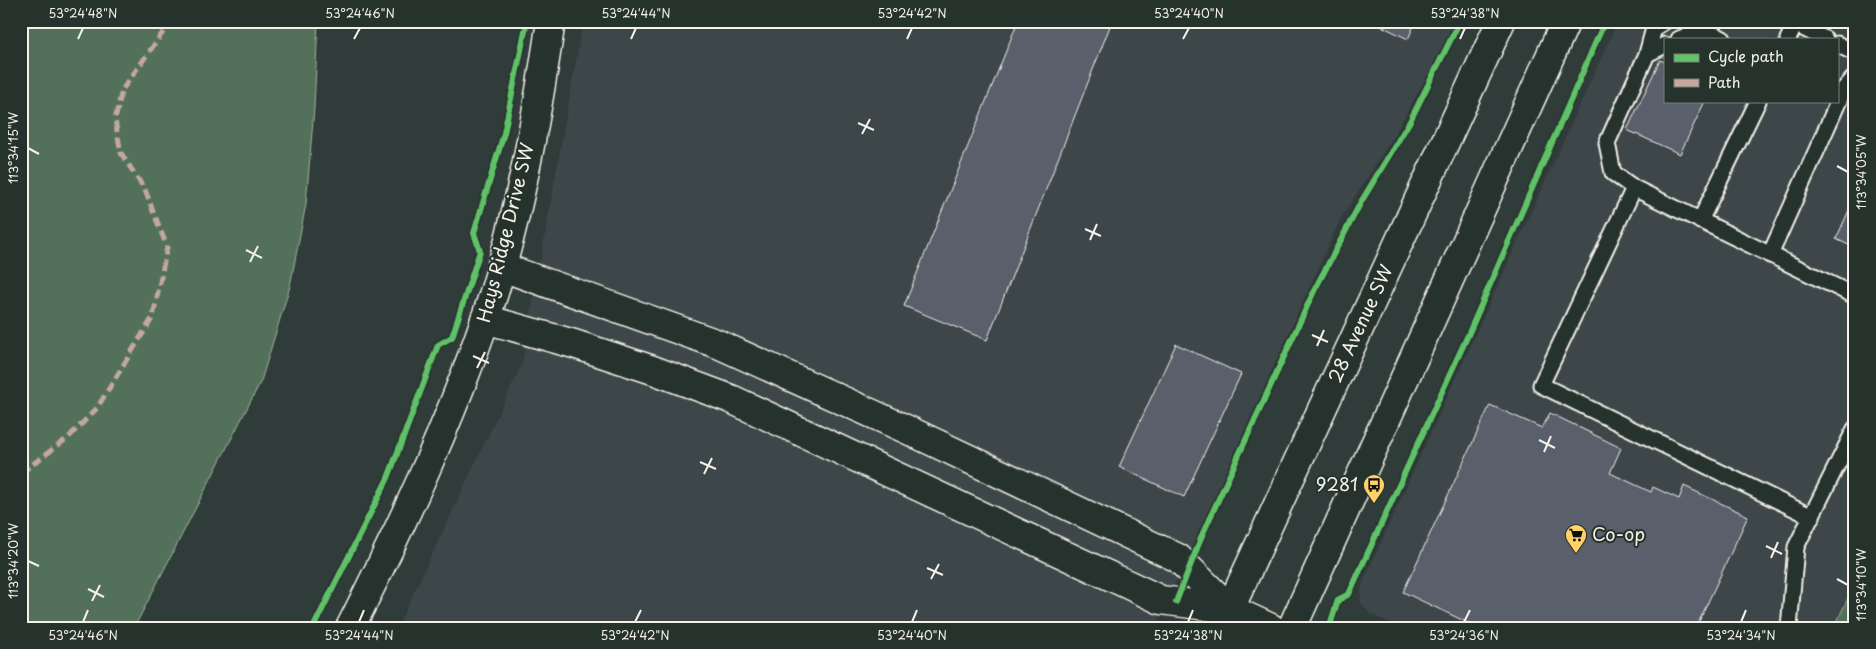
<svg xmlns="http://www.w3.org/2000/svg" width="1876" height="649" font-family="'Playpen Sans',sans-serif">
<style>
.built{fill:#3d4649;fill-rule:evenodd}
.green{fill:#52715a;stroke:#a3b1a1}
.building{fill:#5a5f6c;stroke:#f4f1e8}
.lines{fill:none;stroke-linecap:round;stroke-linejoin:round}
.lane-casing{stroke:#f4f1e8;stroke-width:19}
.street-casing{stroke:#f4f1e8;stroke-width:31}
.secondary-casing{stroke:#f4f1e8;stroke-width:31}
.lane{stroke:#26332d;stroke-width:15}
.street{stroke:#26332d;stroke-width:28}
.secondary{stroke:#26332d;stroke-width:28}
.quiet{stroke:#c3a89e;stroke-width:5;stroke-dasharray:10 5;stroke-linecap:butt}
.cycleway-casing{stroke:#26332d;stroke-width:9}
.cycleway{stroke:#61c268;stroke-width:6}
.ticks{fill:none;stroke:#f4f1e8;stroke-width:2}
.labels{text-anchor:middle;stroke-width:4;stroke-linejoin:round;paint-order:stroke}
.street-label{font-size:18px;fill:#f4f1e8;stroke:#26332d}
.poi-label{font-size:18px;fill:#f4f1e8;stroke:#26332d;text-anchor:end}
.neatline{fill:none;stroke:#f4f1e8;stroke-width:2}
.ticks-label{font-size:12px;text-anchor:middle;fill:#f4f1e8}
</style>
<rect width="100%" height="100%" fill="#303c3a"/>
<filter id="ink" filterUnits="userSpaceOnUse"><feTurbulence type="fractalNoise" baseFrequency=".02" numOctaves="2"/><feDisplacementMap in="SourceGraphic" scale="10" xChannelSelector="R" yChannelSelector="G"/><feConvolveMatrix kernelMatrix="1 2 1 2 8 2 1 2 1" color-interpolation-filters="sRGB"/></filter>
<g filter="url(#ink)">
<path class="built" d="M 583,21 L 1457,21 L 1394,136 L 1341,218 L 1155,628 L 397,628 L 522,364 Z
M 1618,21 L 1855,21 L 1855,583 L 1834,628 L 1400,628 L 1369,613 L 1360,601 L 1362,584 ZM 1665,39 L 1837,39 L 1837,101 L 1665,101 Z"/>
<path class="green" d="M 21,21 L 318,21 L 314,108 L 306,204 L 290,286 L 261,381 L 134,628 L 21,628 Z
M 1855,583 L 1855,628 L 1834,628 Z"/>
<path class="building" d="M 1018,21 L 1112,21 L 987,340 L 904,306 Z
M 1371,21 L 1416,21 L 1408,39 Z
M 1660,60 L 1665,62 L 1665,101 L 1705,101 L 1680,154 L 1627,130 Z
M 1855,197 L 1855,248 L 1836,239 Z
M 1176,344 L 1241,374 L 1184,497 L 1119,467 Z
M 1490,405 L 1542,428 L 1550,413 L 1621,448 L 1610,473 L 1651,492 L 1653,487 L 1679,499 L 1684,486 L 1748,516 L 1696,628 L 1479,628 L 1403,592 Z"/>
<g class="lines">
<g class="lane-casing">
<path id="lane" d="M 1665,21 L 1654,28 L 1647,54 L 1607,143 L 1613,173 L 1634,188 L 1855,296
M 1700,21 L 1711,33 L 1723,39
M 1795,24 L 1825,39
M 1679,39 L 1692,34 L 1711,33
M 1788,39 L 1797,21
M 1837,44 L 1855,53
M 1647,54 L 1665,45
M 1634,188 L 1541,385 L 1812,517
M 1700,221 L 1758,101
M 1770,255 L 1844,89 L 1855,77
M 1789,628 L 1796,547 L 1855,429"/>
</g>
<g class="street-casing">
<path id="street" d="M 502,267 L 718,344 L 908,430 L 1178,558 L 1230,609
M 485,319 L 574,344 L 653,370 L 731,399 L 1161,600 L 1230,609"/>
</g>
<g class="secondary-casing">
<path id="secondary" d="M 1230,609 L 1271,628
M 350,628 C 400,529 449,425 485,320 C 518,224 536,121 551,21
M 1221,628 L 1501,21
M 1292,628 L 1566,21"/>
</g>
<use href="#lane" class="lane"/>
<use href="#street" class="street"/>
<use href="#secondary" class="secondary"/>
<path class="quiet" d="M 21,473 L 69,437 L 97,408 L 153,317 L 167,247 L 145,190 L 121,153 L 115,120 L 122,90 L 171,21"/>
<g class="cycleway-casing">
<path id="cycleway" d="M 1176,602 L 1203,533 L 1315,289 L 1361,202 L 1410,121 L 1460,21
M 313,628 L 388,478 L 438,345 L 452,337 L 480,251 L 474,233 L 504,133 L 527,21
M 1329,628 L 1338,600 L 1349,594 L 1468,335 L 1605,21"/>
</g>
<use href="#cycleway" class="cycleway"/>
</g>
</g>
<path class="ticks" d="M 78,39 L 83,28M 354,39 L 360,28M 631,39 L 636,28M 907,39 L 912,28M 1183,39 L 1189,28M 1460,39 L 1465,28M 858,123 L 874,130M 862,134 L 870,119M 28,148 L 39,154M 1837,166 L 1848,172M 1085,229 L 1101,236M 1090,240 L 1097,224M 246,250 L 262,258M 250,262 L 258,246M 1312,335 L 1328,342M 1317,346 L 1324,330M 473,356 L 489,363M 477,368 L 485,352M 1539,440 L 1555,448M 1544,452 L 1551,436M 700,462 L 716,469M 704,474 L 712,458M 1766,546 L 1782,554M 1771,558 L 1778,542M 28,561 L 39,566M 927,568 L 943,575M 931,579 L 939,564M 1837,579 L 1848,585M 88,589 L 104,597M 92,601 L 100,585M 83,622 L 88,610M 359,622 L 364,610M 635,622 L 641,610M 912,622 L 917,610M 1188,622 L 1193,610M 1464,622 L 1470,610M 1741,622 L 1746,610"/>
<defs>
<g id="bus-pin" transform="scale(1.125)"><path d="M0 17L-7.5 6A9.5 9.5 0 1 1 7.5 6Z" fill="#ffd166" stroke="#26332d"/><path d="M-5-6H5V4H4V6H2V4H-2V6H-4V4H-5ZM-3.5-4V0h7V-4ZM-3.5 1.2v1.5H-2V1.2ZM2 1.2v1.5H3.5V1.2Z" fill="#111"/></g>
<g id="supermarket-pin" transform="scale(1.125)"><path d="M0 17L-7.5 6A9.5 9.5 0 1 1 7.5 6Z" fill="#ffd166" stroke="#26332d"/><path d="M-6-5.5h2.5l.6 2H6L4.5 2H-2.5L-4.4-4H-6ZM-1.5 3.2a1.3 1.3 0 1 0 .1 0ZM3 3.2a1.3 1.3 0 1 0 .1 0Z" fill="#111"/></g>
</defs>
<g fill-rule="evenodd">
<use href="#bus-pin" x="1374" y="485"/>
<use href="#supermarket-pin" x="1576" y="535"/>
</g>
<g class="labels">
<g class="street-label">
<text transform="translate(506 233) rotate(-76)" y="6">Hays Ridge Drive SW</text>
<text transform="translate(1361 324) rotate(-65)" y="6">28 Avenue SW</text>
</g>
<g class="poi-label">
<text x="1358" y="491">9281</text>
<text x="1592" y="541" text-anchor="start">Co-op</text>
</g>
</g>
<rect width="1876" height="649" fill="none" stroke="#26332d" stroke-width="55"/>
<rect x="1664" y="38" width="175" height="65" fill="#26332d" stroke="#787f78"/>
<rect x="1674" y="54" width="25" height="8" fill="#61c268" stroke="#787f78"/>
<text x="1708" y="62" font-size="15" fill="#f4f1e8">Cycle path</text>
<rect x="1674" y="79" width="25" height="8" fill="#c3a89e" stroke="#787f78"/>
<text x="1708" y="88" font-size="15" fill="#f4f1e8">Path</text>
<rect x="28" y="28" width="1820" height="594" class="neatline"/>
<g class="ticks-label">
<text x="83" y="18">53°24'48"N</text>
<text x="360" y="18">53°24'46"N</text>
<text x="636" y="18">53°24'44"N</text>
<text x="912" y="18">53°24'42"N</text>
<text x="1189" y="18">53°24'40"N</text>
<text x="1465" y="18">53°24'38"N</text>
<text transform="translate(14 148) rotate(-90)" y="4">113°34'15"W</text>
<text transform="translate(1862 172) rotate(-90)" y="4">113°34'05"W</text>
<text transform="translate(14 561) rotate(-90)" y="4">113°34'20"W</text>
<text transform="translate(1862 585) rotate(-90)" y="4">113°34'10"W</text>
<text x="83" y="640">53°24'46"N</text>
<text x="359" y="640">53°24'44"N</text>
<text x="635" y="640">53°24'42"N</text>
<text x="912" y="640">53°24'40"N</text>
<text x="1188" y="640">53°24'38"N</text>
<text x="1464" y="640">53°24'36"N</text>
<text x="1741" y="640">53°24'34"N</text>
</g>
</svg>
